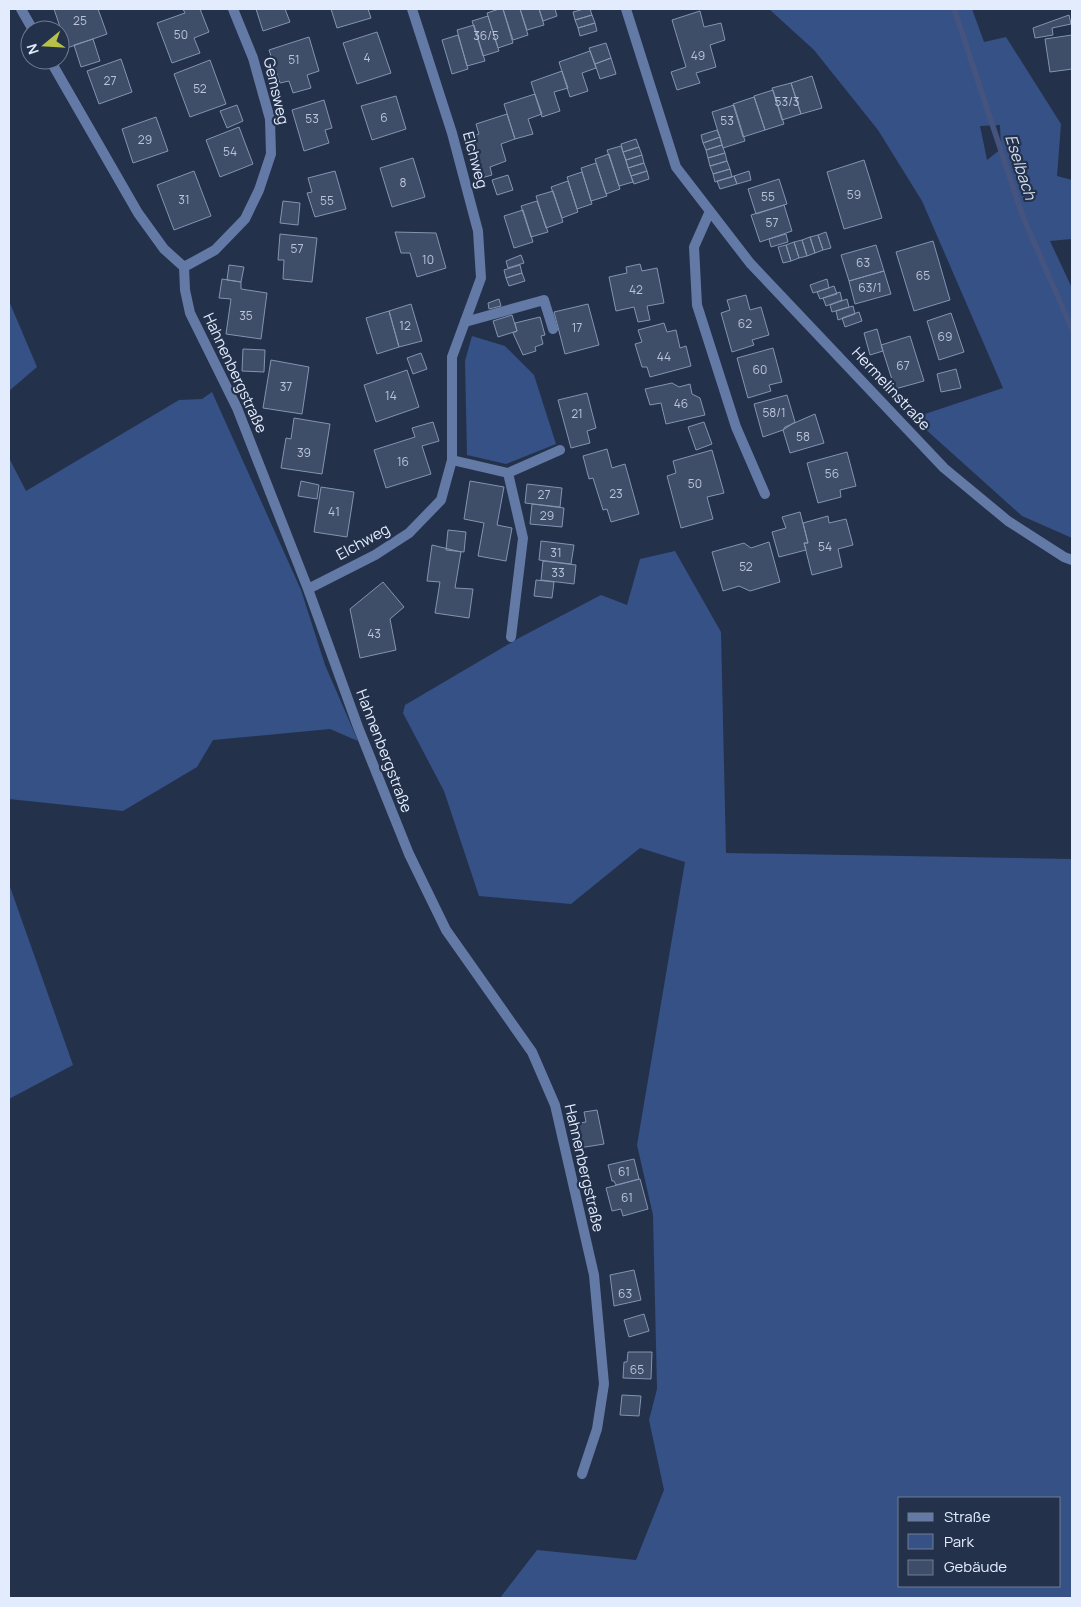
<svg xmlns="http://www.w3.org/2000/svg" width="1081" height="1607" font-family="Manrope,sans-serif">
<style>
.green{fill:#365186;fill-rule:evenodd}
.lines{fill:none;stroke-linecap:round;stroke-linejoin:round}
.stream{stroke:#45537f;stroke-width:5.5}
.building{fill:#3e4d68;stroke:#8393b2}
.lane{stroke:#637aa7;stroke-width:10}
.street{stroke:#637aa7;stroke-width:10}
.labels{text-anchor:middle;stroke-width:4.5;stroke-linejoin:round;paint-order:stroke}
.number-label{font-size:12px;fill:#bac4d8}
.street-label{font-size:15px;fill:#e3ecfd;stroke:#24314b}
.water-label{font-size:16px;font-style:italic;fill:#d2dbed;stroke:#24314b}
</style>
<rect width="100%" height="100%" fill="#24314b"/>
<path class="green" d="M 769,9 L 972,9 L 984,42 L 1006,37 L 1061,124 L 1057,176 L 1072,180 L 1072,239 L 1050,241 L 1072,288 L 1072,538 L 1022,516 L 913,418 L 1003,388 L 922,201 L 878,130 L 814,50 ZM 1000,125 L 1001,149 L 987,160 L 980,126 Z
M 9,301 L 37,367 L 9,391 Z
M 472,336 L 505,346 L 534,375 L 556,444 L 506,464 L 467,455 L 465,361 Z
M 212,392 L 301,590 L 325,665 L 358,741 L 330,729 L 213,740 L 197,767 L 123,811 L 9,799 L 9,458 L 26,491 L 179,400 L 202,399 Z
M 675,551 L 721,632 L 726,853 L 1072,859 L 1072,1598 L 500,1598 L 537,1550 L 636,1560 L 664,1490 L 649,1420 L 657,1389 L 653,1215 L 637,1145 L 685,862 L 640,848 L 571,904 L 479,896 L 444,791 L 403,713 L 405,705 L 519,638 L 601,595 L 627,605 L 640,559 ZM 1060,1498 L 1060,1586 L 900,1586 L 900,1498 Z
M 9,884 L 73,1065 L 9,1099 Z"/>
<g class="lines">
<path class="stream" d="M 954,9 L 1023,217 L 1072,329"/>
</g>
<path class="building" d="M 54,9 L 98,9 L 107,34 L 67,48 Z
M 183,9 L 200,9 L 209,32 L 194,38 L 200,53 L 172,63 L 157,23 L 185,13 Z
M 256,9 L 285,9 L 290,22 L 263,31 Z
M 331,9 L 368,9 L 371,18 L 337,28 Z
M 499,9 L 503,9 L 513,43 L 498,48 L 487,13 Z
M 503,9 L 520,9 L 528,35 L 513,40 Z
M 520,9 L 539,9 L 544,25 L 527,30 Z
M 539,9 L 555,9 L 557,16 L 543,21 Z
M 584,9 L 590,9 L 592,15 L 575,20 L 573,12 Z
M 700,11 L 704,27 L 721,23 L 725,40 L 710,45 L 716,67 L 696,73 L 700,83 L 677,90 L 671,72 L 686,67 L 672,20 Z
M 592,15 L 595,23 L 578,28 L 575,20 Z
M 1069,15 L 1071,24 L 1052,28 L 1053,35 L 1035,38 L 1033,28 Z
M 488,16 L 499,51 L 483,56 L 472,21 Z
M 595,23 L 597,31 L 580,36 L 578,28 Z
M 474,25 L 485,61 L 467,66 L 457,30 Z
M 377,32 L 391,73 L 357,84 L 343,43 Z
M 458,35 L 468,69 L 452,74 L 442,40 Z
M 1072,35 L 1072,69 L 1050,72 L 1045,39 Z
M 309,37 L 319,71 L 307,75 L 311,88 L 293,93 L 289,81 L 280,83 L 269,50 Z
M 93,39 L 100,61 L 81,67 L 74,45 Z
M 606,43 L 611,58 L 595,64 L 589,48 Z
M 590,51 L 596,68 L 582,73 L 588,91 L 570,97 L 559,62 Z
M 611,58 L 616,74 L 600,79 L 595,64 Z
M 121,59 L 132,92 L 99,104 L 87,71 Z
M 210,60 L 226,104 L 190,117 L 174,74 Z
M 562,71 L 568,88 L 554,92 L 560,111 L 542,117 L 531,82 Z
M 812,76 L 822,108 L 801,114 L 791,83 Z
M 791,83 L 801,114 L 782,120 L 772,88 Z
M 773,90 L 784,124 L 765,130 L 754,96 Z
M 535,94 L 542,114 L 528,119 L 533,134 L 515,139 L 504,104 Z
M 396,96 L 406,129 L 372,140 L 361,106 Z
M 754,97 L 765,130 L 743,137 L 733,104 Z
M 324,100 L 332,128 L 325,130 L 329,143 L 304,151 L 292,110 Z
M 237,105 L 243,121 L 227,128 L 220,111 Z
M 734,105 L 745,141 L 723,148 L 712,112 Z
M 507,114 L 515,139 L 501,144 L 506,161 L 490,167 L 492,175 L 478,179 L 465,139 L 479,134 L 476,124 Z
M 156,117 L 168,151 L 133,163 L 122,129 Z
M 239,127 L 253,164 L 220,177 L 206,140 Z
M 717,130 L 720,137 L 703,143 L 701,135 Z
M 720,137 L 722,145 L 706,150 L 703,143 Z
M 636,139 L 639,147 L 623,152 L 621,144 Z
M 722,145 L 725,153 L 708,158 L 706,150 Z
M 621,146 L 633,182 L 619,186 L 607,150 Z
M 639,147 L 642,155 L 626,160 L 623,152 Z
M 725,153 L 727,161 L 710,166 L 708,158 Z
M 609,154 L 620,189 L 606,194 L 595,159 Z
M 642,155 L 644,163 L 628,168 L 626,160 Z
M 413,158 L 425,197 L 392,207 L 380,168 Z
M 864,160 L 882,218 L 844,229 L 827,172 Z
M 727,161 L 730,169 L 713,174 L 710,166 Z
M 596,163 L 607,196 L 591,201 L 581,168 Z
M 644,163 L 647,171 L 631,176 L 628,168 Z
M 730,169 L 732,177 L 715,182 L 713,174 Z
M 194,171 L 211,216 L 174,230 L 157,185 Z
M 335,171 L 346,209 L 315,217 L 307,193 L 312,192 L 308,178 Z
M 647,171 L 649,179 L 634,184 L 631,176 Z
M 749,171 L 751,180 L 737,184 L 734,176 Z
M 582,172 L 592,204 L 577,209 L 567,177 Z
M 508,175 L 513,190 L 497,195 L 492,180 Z
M 734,176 L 737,184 L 720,189 L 717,181 Z
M 779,179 L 787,204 L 756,214 L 748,189 Z
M 568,181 L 578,212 L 562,218 L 551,187 Z
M 553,191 L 563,222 L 546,228 L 536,196 Z
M 283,201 L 300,203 L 298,225 L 280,223 Z
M 537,201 L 548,232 L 531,237 L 521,206 Z
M 784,205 L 792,231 L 760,242 L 751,215 Z
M 523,210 L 533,242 L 514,248 L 504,216 Z
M 395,232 L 436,233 L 446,268 L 417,277 L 410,253 L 401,253 Z
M 826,232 L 831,248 L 823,250 L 818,235 Z
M 280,234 L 317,238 L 312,282 L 283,279 L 284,260 L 278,260 Z
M 786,234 L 788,242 L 771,247 L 769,239 Z
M 818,235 L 823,250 L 815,253 L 810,237 Z
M 810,237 L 815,253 L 807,256 L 802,240 Z
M 802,240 L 807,256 L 799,258 L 794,242 Z
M 933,241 L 950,300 L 914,311 L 896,252 Z
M 794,242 L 799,258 L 791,261 L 786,245 Z
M 786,245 L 791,261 L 783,263 L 778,247 Z
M 876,245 L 884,271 L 849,281 L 841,255 Z
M 521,255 L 524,263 L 508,268 L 506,261 Z
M 640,264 L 642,271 L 657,268 L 664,303 L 647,306 L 650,320 L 638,322 L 634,307 L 616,311 L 609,277 L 627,273 L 626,267 Z
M 229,265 L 244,267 L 241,282 L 227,280 Z
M 520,265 L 522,273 L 506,278 L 504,270 Z
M 884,271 L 891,294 L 855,304 L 849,281 Z
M 522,273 L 525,281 L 509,286 L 506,278 Z
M 222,279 L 241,282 L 241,289 L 267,293 L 261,339 L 226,334 L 231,299 L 219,298 Z
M 827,279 L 829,288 L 813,293 L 810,285 Z
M 834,286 L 837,294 L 820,299 L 817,292 Z
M 840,292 L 842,300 L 826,306 L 823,298 Z
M 746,295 L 750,310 L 761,307 L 769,335 L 752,340 L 754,345 L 732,352 L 721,313 L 730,310 L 727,300 Z
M 499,299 L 501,306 L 489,309 L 488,303 Z
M 847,299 L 849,307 L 832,312 L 830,305 Z
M 411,304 L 422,341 L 399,347 L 389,311 Z
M 588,304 L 599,345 L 565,354 L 554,312 Z
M 853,306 L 855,314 L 838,320 L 836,311 Z
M 389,311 L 399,347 L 377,354 L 366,318 Z
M 859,312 L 862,321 L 845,327 L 842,318 Z
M 951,313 L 964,352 L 939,360 L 927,321 Z
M 512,315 L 517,331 L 498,337 L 493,321 Z
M 540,317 L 545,335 L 541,336 L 543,344 L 535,347 L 536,351 L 523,355 L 513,333 L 517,331 L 515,323 Z
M 664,323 L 667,332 L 676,330 L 680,348 L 686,346 L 691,366 L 650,377 L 647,367 L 642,367 L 635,344 L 642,342 L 638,330 Z
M 877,329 L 883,351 L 870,355 L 864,333 Z
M 910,336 L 924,381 L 895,389 L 881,345 Z
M 773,348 L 782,382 L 769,385 L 771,391 L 748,398 L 737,358 Z
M 243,349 L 265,350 L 264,372 L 242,371 Z
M 421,353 L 427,369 L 413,374 L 407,358 Z
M 271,360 L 309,367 L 302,414 L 263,408 Z
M 956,369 L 961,388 L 941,392 L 937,374 Z
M 407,370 L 419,407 L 376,422 L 364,385 Z
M 672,383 L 679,387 L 690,384 L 692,394 L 700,398 L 705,415 L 666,424 L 661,403 L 650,405 L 645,389 Z
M 587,393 L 596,428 L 587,431 L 590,443 L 571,448 L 558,400 Z
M 787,395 L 795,422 L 783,430 L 763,437 L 754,404 Z
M 815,414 L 824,443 L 790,453 L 783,430 L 785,427 Z
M 294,418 L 330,424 L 322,474 L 281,468 L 286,438 L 291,439 Z
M 433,422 L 439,441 L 422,446 L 431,474 L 386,488 L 374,450 L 415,437 L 412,428 Z
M 704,422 L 712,444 L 696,450 L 688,427 Z
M 607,449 L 612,468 L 625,464 L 639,514 L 611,522 L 607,509 L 603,510 L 593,478 L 589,479 L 583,456 Z
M 712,450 L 724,493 L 707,497 L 713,519 L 681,528 L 667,476 L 676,473 L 673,461 Z
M 847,452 L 856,486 L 840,490 L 841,497 L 818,503 L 807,463 Z
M 301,481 L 319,485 L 317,499 L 298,496 Z
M 470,481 L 504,487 L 497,525 L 512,528 L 506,561 L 478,556 L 484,523 L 464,519 Z
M 527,484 L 562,488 L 560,507 L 525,503 Z
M 321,487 L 354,492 L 347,537 L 314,532 Z
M 532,504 L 564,508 L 562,527 L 530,524 Z
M 800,512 L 808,543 L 804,543 L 806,550 L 779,557 L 772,532 L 786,528 L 782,517 Z
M 828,516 L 829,523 L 846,519 L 853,545 L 838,549 L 842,567 L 812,575 L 804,543 L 808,543 L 803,523 Z
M 448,530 L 466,532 L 464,552 L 446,550 Z
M 541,541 L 574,545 L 571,564 L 539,560 Z
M 769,542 L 780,582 L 750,591 L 739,586 L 723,591 L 712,552 L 744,543 L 751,548 Z
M 432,545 L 461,552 L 455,588 L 473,589 L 469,618 L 435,613 L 440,582 L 427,581 Z
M 543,561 L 576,565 L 574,584 L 541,580 Z
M 536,580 L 554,582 L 552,598 L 534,596 Z
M 383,582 L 404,607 L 390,619 L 396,650 L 360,658 L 350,609 Z
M 597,1110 L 604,1144 L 579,1148 L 574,1124 L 586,1122 L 584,1112 Z
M 634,1159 L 639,1179 L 616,1185 L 614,1181 L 612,1181 L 608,1165 Z
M 640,1179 L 648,1209 L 623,1216 L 621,1209 L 612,1211 L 606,1188 Z
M 634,1270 L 641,1300 L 614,1306 L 610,1275 Z
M 644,1314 L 649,1331 L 629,1337 L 624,1320 Z
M 628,1352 L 652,1352 L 651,1379 L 623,1378 L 624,1362 L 627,1362 Z
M 622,1395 L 641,1396 L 639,1416 L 620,1415 Z"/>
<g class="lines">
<path class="lane" d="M 465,322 L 544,300 L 553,329"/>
<path class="street" d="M 21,9 L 33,30
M 626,9 L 676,167 L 750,263 L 944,468 L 1008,521 L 1064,557 L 1072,560
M 50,60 L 138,213 L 164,249 L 184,267 L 185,290 L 190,313 L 237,408 L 308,589 L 358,727 L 409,854 L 446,930 L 532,1052 L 555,1105 L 594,1275 L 604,1384 L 597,1429 L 582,1474
M 710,211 L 694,247 L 697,305 L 736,427 L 765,494
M 184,267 L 215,250 L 245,219 L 259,190 L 271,154 L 270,119 L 253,58 L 233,9
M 452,460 L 508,473 L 560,450
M 508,473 L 523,538 L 511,637
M 308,589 L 375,555 L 409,533 L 441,500 L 452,460 L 452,357 L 481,278 L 478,231 L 452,133 L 412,9"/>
</g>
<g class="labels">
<g class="number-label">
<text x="80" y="25">25</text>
<text x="181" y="39">50</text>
<text x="486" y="40">36/5</text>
<text x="698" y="60">49</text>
<text x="367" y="62">4</text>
<text x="294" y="64">51</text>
<text x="110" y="85">27</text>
<text x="200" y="93">52</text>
<text x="787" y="106">53/3</text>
<text x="384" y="122">6</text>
<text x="312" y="123">53</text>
<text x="727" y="125">53</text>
<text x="145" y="144">29</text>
<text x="230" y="156">54</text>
<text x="403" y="187">8</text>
<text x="854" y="199">59</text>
<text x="768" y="201">55</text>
<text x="184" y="204">31</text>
<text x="327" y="205">55</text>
<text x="772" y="227">57</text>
<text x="297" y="253">57</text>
<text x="428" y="264">10</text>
<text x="863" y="267">63</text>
<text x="923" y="280">65</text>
<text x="870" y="292">63/1</text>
<text x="636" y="294">42</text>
<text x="246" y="320">35</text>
<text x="745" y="328">62</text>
<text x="405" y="330">12</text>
<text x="577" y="332">17</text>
<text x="945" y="341">69</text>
<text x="664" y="361">44</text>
<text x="903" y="370">67</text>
<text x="760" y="374">60</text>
<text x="286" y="391">37</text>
<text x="391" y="400">14</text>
<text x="681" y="408">46</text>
<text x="774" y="417">58/1</text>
<text x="577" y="418">21</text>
<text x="803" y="441">58</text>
<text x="304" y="457">39</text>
<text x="403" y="466">16</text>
<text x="832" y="478">56</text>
<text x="695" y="488">50</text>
<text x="616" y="498">23</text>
<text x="544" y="499">27</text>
<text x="334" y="516">41</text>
<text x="547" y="520">29</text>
<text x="825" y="551">54</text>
<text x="556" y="557">31</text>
<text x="746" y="571">52</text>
<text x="558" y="577">33</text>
<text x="374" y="638">43</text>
<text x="624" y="1176">61</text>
<text x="627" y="1202">61</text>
<text x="625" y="1298">63</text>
<text x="637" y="1374">65</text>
</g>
<g class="street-label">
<text transform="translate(276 91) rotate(77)" y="5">Gemsweg</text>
<text transform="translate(475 160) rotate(75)" y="5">Elchweg</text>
<text transform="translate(235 373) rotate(65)" y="5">Hahnenbergstraße</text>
<text transform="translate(891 389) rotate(47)" y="5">Hermelinstraße</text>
<text transform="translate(363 542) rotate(-29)" y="5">Elchweg</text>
<text transform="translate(384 751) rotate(69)" y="5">Hahnenbergstraße</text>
<text transform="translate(584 1168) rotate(77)" y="5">Hahnenbergstraße</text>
</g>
<g class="water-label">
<text transform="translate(1021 167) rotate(72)" y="6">Eselbach</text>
</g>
</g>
<rect width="1081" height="1607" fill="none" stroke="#e3ecfd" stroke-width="20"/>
<rect x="898" y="1497" width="162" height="90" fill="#24314b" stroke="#707c92"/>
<rect x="908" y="1513" width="25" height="8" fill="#637aa7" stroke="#707c92"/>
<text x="944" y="1522" font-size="15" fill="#e3ecfd">Straße</text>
<rect x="908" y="1534" width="25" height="15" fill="#365186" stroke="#707c92"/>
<text x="944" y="1547" font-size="15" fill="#e3ecfd">Park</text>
<rect x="908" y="1560" width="25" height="15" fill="#3e4d68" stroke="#707c92"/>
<text x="944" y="1572" font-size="15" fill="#e3ecfd">Gebäude</text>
<g transform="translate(45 45) rotate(252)"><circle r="24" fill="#24314b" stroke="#707c92"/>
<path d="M0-4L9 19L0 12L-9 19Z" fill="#b8c147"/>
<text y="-8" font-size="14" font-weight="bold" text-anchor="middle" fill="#e3ecfd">N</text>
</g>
</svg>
